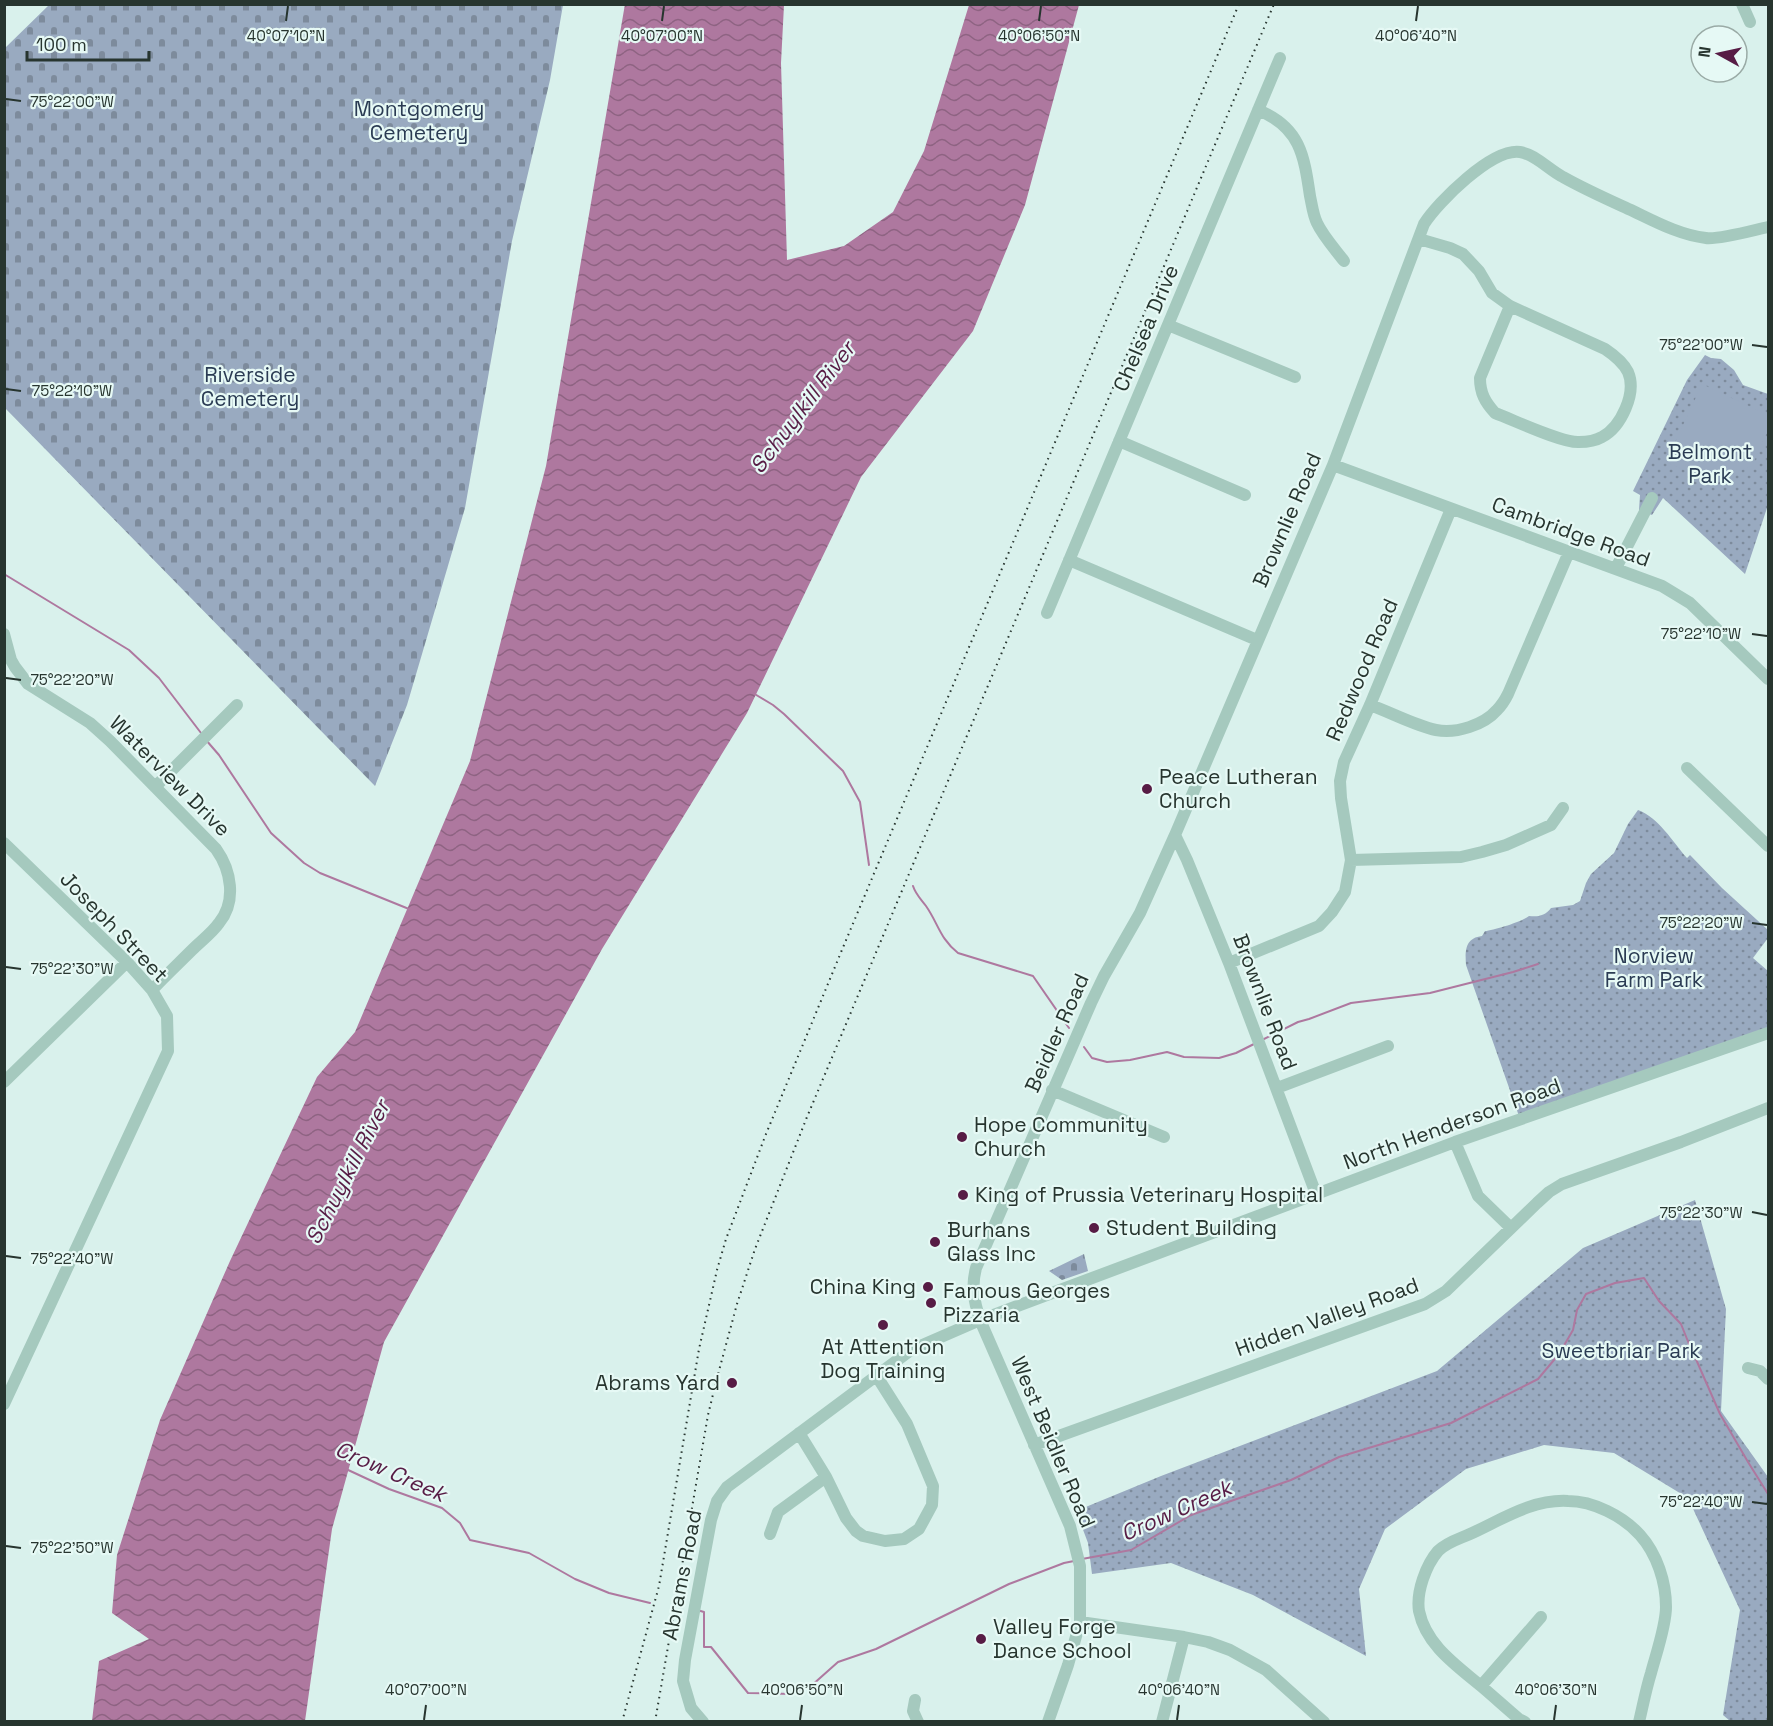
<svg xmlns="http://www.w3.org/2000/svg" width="1773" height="1726" font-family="'Space Grotesk',sans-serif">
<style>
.cemetery{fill:url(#cemetery-stones)}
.park{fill:url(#park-dots)}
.pitch{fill:#99aac0}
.water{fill:url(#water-waves)}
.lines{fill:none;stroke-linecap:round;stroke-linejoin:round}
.stream{stroke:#ae789f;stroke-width:2}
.minor{stroke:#a5c9be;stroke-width:12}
.rail{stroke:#27352f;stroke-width:2;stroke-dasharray:1.5 4.5;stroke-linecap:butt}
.ticks{fill:none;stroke:#27352f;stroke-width:2}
.poi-dot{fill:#571c45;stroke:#e6f9f5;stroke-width:2}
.labels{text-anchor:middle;stroke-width:4.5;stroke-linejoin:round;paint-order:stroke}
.park-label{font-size:21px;fill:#2a3b53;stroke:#e6f9f5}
.street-label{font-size:21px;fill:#27352f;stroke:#e6f9f5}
.poi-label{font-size:21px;fill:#27352f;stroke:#e6f9f5;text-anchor:start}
.water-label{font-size:22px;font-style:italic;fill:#571c45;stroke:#e6f9f5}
.ticks-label{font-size:15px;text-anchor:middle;fill:#27352f;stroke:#e6f9f5;stroke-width:4.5;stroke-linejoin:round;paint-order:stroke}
</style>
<defs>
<pattern id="cemetery-stones" width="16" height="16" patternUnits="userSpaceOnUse" patternTransform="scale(1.5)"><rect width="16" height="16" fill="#99aac0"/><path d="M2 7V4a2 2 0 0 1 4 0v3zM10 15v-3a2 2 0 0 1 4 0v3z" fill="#7d8b9c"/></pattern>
<pattern id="park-dots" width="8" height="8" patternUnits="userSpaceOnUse" patternTransform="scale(1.5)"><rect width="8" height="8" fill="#99aac0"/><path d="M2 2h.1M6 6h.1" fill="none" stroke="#7d8b9c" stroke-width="1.8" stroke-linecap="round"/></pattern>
<pattern id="water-waves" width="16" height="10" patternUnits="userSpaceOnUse" patternTransform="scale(1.5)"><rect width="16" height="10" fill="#ae789f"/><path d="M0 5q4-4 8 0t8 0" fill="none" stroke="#8e6382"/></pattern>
</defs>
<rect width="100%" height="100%" fill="#d9f1ec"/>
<path class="cemetery" d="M 49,5 L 563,5 L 550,80 L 512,241 L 465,508 L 407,705 L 375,786 L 5,408 L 5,48 Z
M 1084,1254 L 1088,1271 L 1062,1280 L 1049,1271 Z"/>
<path class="park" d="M 1705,355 L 1711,358 L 1721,359 L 1734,370 L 1743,385 L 1768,394 L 1768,505 L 1745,574 L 1663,498 L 1652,515 L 1639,510 L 1640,495 L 1633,491 L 1687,380 Z
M 1638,810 C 1658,817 1673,842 1687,858 L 1690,855 L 1722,888 L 1768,930 L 1768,938 L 1753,958 L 1768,971 L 1768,1032 L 1520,1119 L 1466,965 C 1465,951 1465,938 1482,936 L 1485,931 C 1494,930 1521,922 1529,916 C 1538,917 1545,916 1551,908 L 1573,905 L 1580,901 L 1586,883 L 1591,874 L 1614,853 L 1628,824 Z
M 1695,1200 L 1726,1309 L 1721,1411 L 1768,1477 L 1768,1721 L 1730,1721 L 1723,1715 L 1740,1610 L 1688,1498 L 1614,1453 L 1544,1445 L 1466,1469 L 1385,1529 L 1359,1589 L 1366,1656 L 1253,1595 L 1171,1563 L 1092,1574 L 1088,1543 L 1076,1511 L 1161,1476 L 1437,1371 L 1583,1248 Z"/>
<path class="pitch" d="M 1702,384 L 1768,415 L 1768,430 L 1752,466 L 1711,482 L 1666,462 Z"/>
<path class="water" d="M 625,4 L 784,5 L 781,63 L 787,260 L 844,246 L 893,212 L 924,151 L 969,5 L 1079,5 L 1025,205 L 973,331 L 861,477 L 747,713 L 602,949 L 384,1342 L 332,1529 L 305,1721 L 92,1721 L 99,1661 L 149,1639 L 112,1613 L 117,1555 L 160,1420 L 230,1261 L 317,1077 L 355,1032 L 470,761 L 546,466 Z"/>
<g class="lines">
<path class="stream" d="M 4,574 L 129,650 L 159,678 L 201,733
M 753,693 L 773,705 L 784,714 L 843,771 L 860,802 L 869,865
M 206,740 L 219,755 L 271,833 L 304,863 L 320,873 L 409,909
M 913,886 C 916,895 921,899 926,906 C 938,923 940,939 958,953 L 1033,976 L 1069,1028
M 1262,1040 L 1298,1022 L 1309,1019 L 1351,1003 L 1430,993 L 1513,972 L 1538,964
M 1084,1047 L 1092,1058 L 1107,1062 L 1130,1060 L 1167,1052 L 1184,1057 L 1219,1058 L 1236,1053 L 1254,1044
M 1695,1357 L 1720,1414 L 1748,1462 L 1768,1494
M 346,1469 L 389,1489 L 442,1508 L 460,1523 L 470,1540 L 529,1553 L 575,1579 L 609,1593 L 650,1603
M 1082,1559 L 1131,1550 L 1191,1515 L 1291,1480 L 1339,1457 L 1451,1423 L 1538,1379 L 1559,1354 L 1573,1330 L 1577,1310 L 1586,1294 L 1615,1283 L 1644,1278 L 1659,1301 L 1681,1324 L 1691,1349
M 697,1610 L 704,1612 L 704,1647 L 711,1647 L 748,1693 L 792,1694 L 811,1686 L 838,1662 L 876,1649 L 1009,1584 L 1064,1563 L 1074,1561"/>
<path class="minor" d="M 1742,4 L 1750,22
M 1258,110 C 1300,127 1304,155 1310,196 C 1312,205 1313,215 1317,223 C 1323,236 1335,249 1344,261
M 1419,239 L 1450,248 L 1463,254 L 1479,271 L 1492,293 L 1510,306 L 1605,349 C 1614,355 1623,362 1628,372 C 1637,393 1621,427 1602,437 C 1595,441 1586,442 1579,442 C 1562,443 1514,420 1495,413 C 1485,402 1480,393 1480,378 L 1510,306
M 1168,325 L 1295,377
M 1119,441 L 1245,495
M 1333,465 L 1662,586 L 1690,603 L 1768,679
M 1069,560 L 1257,640
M 1616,568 L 1652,498
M 1047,613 L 1280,58
M 4,634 L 11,660 L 15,667 L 28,684 L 90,723 L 110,741 L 216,849 C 231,870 237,901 219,923 C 212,933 201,941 192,950 C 179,963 165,976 152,990
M 1370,705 C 1390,712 1416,726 1436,730 C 1456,734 1484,725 1497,710 C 1501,706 1505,700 1508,694 L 1569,552
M 1687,768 L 1768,846
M 155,787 L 237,705
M 4,843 L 127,962 L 152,990 L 167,1016 L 168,1051 L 4,1404
M 1351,860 L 1461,857 L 1482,852 L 1506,845 L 1551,825 L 1563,808
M 1229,963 L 1319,926 L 1332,912 L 1345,892 L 1351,860 L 1341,798 L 1340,781 L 1344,762 L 1370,705 L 1451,509
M 4,1082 L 127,962
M 1277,1088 L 1388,1046
M 1052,1090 L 1164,1137
M 1455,1142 L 1478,1196 L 1511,1228
M 1316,1194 L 1229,963 L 1187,860 L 1175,835 L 1333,465 L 1424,224 C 1438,202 1492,148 1520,152 C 1535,154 1549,170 1563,177 C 1586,190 1609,200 1633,211 C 1656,222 1680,235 1706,238 C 1718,240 1754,230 1768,227
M 1748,1368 L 1760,1371 L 1768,1379
M 799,1433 L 826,1477 L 846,1518 L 856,1531 L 863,1536 L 885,1541 L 904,1539 L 919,1529 L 932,1505 L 933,1486 L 907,1424 L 876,1375
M 1034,1445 L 1425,1304 L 1446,1291 L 1537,1203 L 1549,1192 L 1562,1184 L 1681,1142 L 1768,1108
M 770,1534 L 778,1512 L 826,1477
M 1080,1622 L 1184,1637 L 1208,1642 L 1230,1650 L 1266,1670 L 1324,1722
M 1481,1686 L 1541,1617
M 915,1700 L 913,1711 L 918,1722
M 703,1722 L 691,1708 L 683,1681 L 685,1660 L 711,1520 L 717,1501 L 727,1487 L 911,1350 L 980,1320 L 1455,1142 L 1768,1033
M 1048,1722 L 1068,1665 L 1080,1622 L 1080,1566 L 1070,1526 L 980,1320 C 974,1301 971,1287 976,1268 L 1091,1003 L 1104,976 L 1140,913 L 1175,835
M 1162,1722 L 1184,1637
M 1525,1722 L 1519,1719 C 1506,1708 1494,1697 1481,1686 C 1456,1665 1426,1645 1419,1611 C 1416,1592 1426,1565 1438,1551 C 1447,1542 1459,1539 1470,1534 C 1501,1520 1532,1499 1568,1501 C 1593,1501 1623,1516 1640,1535 C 1657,1554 1666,1582 1666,1607 C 1666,1626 1656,1654 1651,1673 C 1646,1689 1643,1705 1639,1722"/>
<path class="rail" d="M 622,1722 L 659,1586 L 699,1349 L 717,1270 L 726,1239 L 766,1134 L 844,945 L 1239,4
M 655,1722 L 708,1415 L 717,1378 L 737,1304 L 755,1249 L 807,1117 L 1274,4"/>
</g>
<path class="ticks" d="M 286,21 L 288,6M 662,21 L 664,6M 1039,21 L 1041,6M 1416,21 L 1418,6M 6,99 L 21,101M 1752,345 L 1767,347M 6,389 L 21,391M 1752,634 L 1767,636M 6,678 L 21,680M 1752,923 L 1767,925M 6,967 L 21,969M 1752,1212 L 1767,1215M 6,1256 L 21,1258M 1752,1502 L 1767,1504M 6,1546 L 21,1548M 424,1720 L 426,1705M 800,1720 L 802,1705M 1177,1720 L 1179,1705M 1554,1720 L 1556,1705"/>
<g class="poi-dot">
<circle cx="1147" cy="789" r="6"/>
<circle cx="962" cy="1137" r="6"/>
<circle cx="963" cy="1195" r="6"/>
<circle cx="1094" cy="1228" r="6"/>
<circle cx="935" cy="1242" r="6"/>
<circle cx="928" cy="1287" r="6"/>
<circle cx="931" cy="1303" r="6"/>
<circle cx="883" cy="1325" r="6"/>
<circle cx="732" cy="1383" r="6"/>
<circle cx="981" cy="1639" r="6"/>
</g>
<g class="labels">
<g class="park-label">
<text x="419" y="116">Montgomery<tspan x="419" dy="24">Cemetery</tspan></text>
<text x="250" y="382">Riverside<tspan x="250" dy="24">Cemetery</tspan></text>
<text x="1710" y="459">Belmont<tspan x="1710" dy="24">Park</tspan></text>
<text x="1654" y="963">Norview<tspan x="1654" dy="24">Farm Park</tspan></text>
<text x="1621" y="1358">Sweetbriar Park</text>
</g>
<g class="street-label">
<text transform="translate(1146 328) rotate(-67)" y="7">Chelsea Drive</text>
<text transform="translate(1287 520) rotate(-67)" y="7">Brownlie Road</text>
<text transform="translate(1571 532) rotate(20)" y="7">Cambridge Road</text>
<text transform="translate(1362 670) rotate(-67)" y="7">Redwood Road</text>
<text transform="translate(170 776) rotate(45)" y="7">Waterview Drive</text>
<text transform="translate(114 927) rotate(46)" y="7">Joseph Street</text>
<text transform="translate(1265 1002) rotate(69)" y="7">Brownlie Road</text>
<text transform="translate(1057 1033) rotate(-66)" y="7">Beidler Road</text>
<text transform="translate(1452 1124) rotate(-20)" y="7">North Henderson Road</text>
<text transform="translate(1327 1317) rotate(-20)" y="7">Hidden Valley Road</text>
<text transform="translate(1053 1442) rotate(67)" y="7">West Beidler Road</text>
<text transform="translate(682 1575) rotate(-79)" y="7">Abrams Road</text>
</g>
<g class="poi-label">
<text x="1159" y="784">Peace Lutheran<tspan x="1159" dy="24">Church</tspan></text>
<text x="974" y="1132">Hope Community<tspan x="974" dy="24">Church</tspan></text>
<text x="975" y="1202">King of Prussia Veterinary Hospital</text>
<text x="1106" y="1235">Student Building</text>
<text x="947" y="1237">Burhans<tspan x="947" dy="24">Glass Inc</tspan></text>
<text x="916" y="1294" text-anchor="end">China King</text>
<text x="943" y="1298">Famous Georges<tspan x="943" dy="24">Pizzaria</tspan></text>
<text x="883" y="1354" text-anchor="middle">At Attention<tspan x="883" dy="24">Dog Training</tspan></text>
<text x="720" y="1390" text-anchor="end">Abrams Yard</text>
<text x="993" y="1634">Valley Forge<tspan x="993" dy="24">Dance School</tspan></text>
</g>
<g class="water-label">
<text transform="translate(802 407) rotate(-53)" y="8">Schuylkill River</text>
<text transform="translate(347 1172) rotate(-63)" y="8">Schuylkill River</text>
<text transform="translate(391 1471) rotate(24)" y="8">Crow Creek</text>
<text transform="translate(1176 1510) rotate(-24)" y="8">Crow Creek</text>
</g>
</g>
<g class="ticks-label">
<text x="286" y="41">40°07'10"N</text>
<text x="662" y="41">40°07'00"N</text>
<text x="1039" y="41">40°06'50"N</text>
<text x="1416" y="41">40°06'40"N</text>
<text x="72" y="107">75°22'00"W</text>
<text x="1701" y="350">75°22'00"W</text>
<text x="72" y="396">75°22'10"W</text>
<text x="1701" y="639">75°22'10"W</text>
<text x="72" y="685">75°22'20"W</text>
<text x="1701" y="928">75°22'20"W</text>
<text x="72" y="974">75°22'30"W</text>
<text x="1701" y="1218">75°22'30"W</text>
<text x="72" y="1264">75°22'40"W</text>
<text x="1701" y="1507">75°22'40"W</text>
<text x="72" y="1553">75°22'50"W</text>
<text x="426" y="1695">40°07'00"N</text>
<text x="802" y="1695">40°06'50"N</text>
<text x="1179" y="1695">40°06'40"N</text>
<text x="1556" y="1695">40°06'30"N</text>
</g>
<rect width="1773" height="1726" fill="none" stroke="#27352f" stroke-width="12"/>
<g transform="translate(1719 54) rotate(278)"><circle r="28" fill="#e6f9f5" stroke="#9aaba6" stroke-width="1.5"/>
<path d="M0-4.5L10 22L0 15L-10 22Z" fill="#571c45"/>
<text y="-9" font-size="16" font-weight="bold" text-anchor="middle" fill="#27352f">N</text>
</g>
<path d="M27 51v9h122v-9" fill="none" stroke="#27352f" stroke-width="3"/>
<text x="36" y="51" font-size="18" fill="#27352f" stroke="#e6f9f5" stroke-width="4.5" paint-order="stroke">100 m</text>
</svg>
